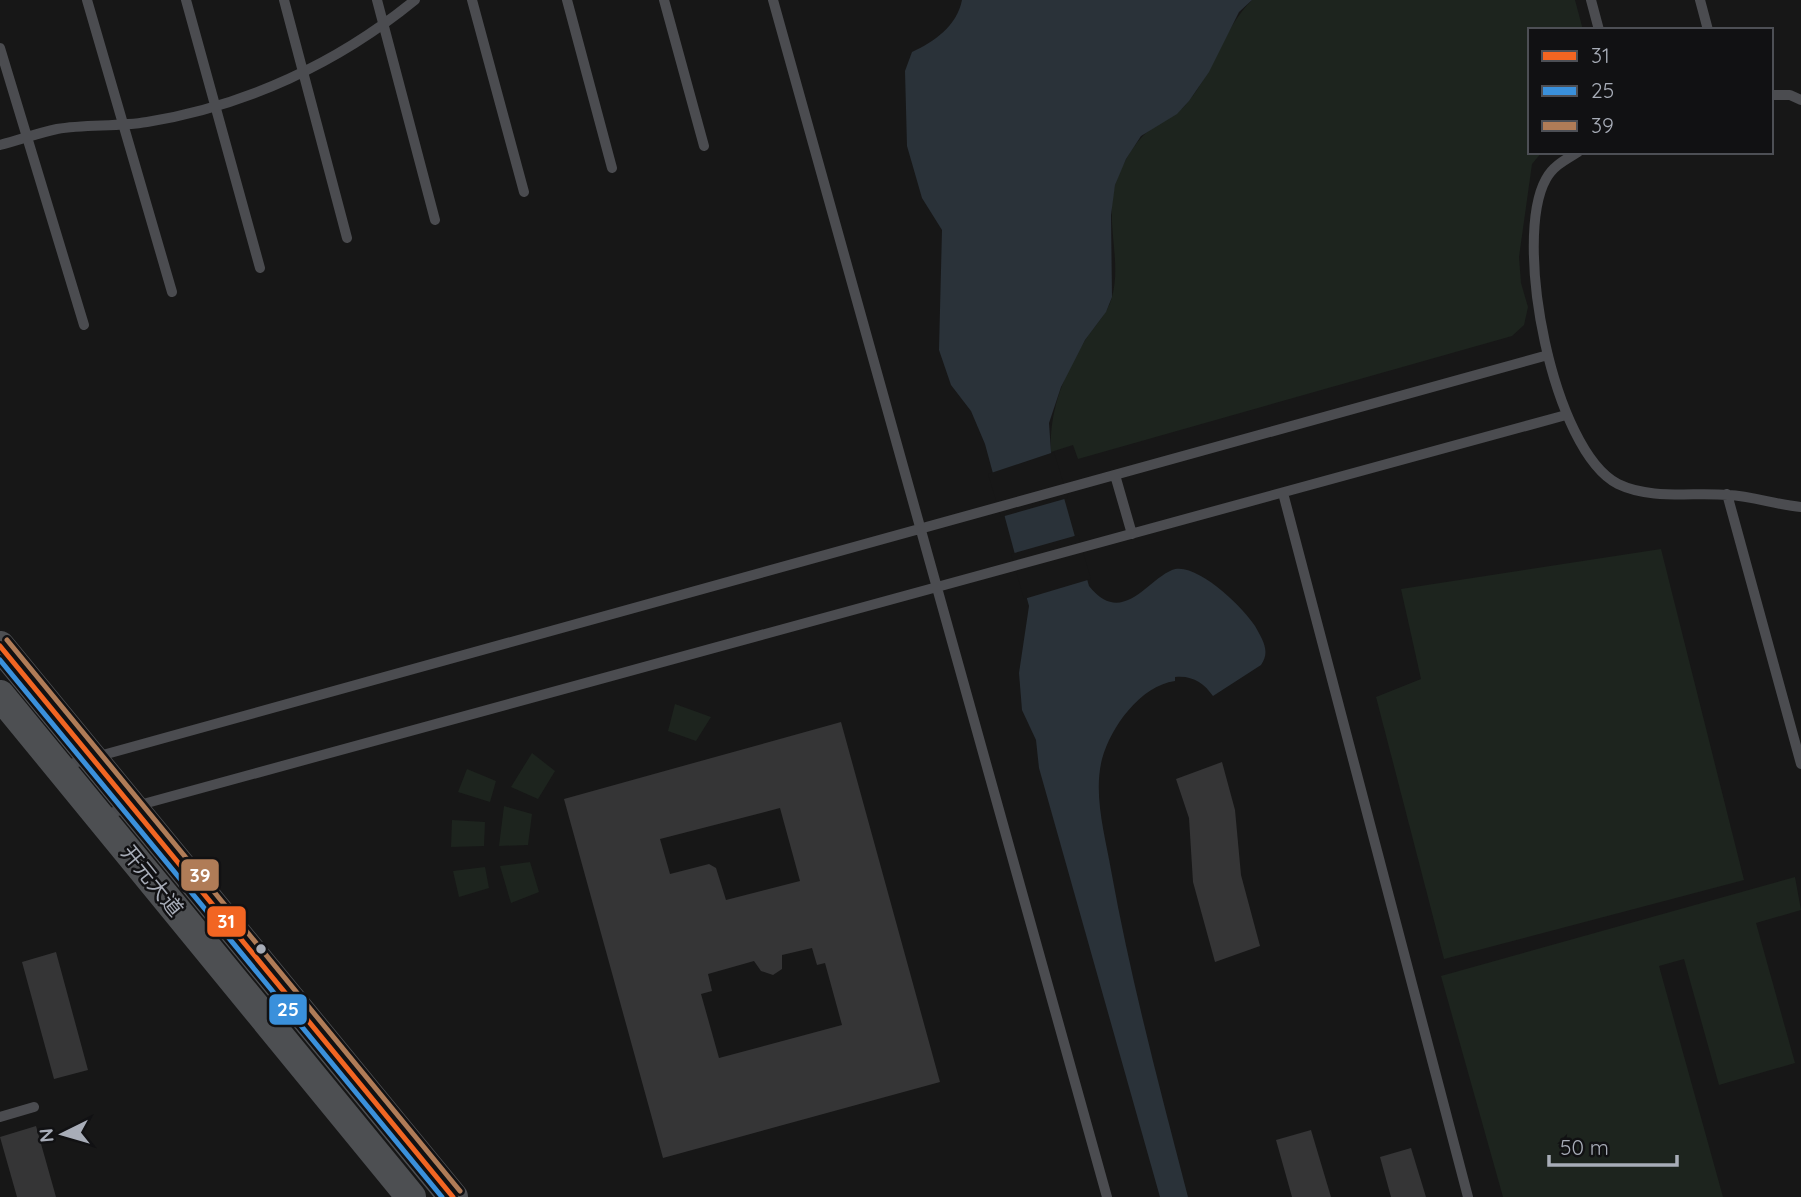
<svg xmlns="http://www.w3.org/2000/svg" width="1801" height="1197" font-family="Quicksand,'Noto Sans SC',sans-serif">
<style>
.green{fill:#1d241e}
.water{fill:#2a3239}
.pier{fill:#171717}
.building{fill:#353536;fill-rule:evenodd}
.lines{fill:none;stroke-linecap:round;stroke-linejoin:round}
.service{stroke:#4b4c50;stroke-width:10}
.primary{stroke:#4d4f52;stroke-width:30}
.bus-1-casing{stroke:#111113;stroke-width:10}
.bus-2-casing{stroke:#111113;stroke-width:10}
.bus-3-casing{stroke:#111113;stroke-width:10}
.bus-1{stroke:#f26522;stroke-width:5}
.bus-2{stroke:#3a90db;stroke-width:5}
.bus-3{stroke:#b07c57;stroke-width:5}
.bus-dot{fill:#a8adb8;stroke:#111113;stroke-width:2.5}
.labels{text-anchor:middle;stroke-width:5;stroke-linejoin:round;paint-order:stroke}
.street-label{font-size:21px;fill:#a8adb8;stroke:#111113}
.line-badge{stroke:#111113;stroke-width:2.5}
.badge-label{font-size:19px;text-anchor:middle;font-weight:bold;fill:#fff}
</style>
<rect width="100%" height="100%" fill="#171717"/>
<path class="green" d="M 1252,0 L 1575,0 L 1583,30 L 1530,30 L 1530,152 L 1542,152 L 1532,164 L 1519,257 L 1521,283 L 1528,307 L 1524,325 L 1512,336 L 1078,459 L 1073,445 L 1051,452 C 1049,412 1063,376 1084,342 C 1093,327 1108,314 1112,297 C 1122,261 1105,222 1115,185 C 1123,160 1138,135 1161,122 C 1171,116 1179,113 1187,103 C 1214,72 1222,30 1252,0 Z
M 1661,549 L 1744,880 L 1444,959 L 1376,697 L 1421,679 L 1401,589 Z
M 675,704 L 711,717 L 696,741 L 668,731 Z
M 532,753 L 555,771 L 538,799 L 511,787 Z
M 467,769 L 496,781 L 490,802 L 458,792 Z
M 504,806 L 532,814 L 528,845 L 499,846 Z
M 452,820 L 485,822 L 484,846 L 451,847 Z
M 530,862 L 539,892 L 511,903 L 500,866 Z
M 485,867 L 489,888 L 459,897 L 453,871 Z
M 1795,877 L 1801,910 L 1756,923 L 1795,1063 L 1719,1085 L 1684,959 L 1659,966 L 1723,1197 L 1503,1197 L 1441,976 Z"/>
<path class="water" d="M 962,0 L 1252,0 L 1239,12 L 1209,72 L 1189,101 L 1177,114 L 1141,136 L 1126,159 L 1115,185 L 1111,215 L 1112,297 L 1106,312 L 1085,340 L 1061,387 L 1049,423 L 1051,452 L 1089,586 C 1122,627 1146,581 1172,570 C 1195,560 1244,608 1255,626 C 1262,639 1271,651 1261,665 L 1213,696 C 1204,683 1192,675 1175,677 L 1175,681 C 1140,686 1111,727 1102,759 C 1093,795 1105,835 1111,870 C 1131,981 1160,1089 1188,1197 L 1160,1197 L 1039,768 L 1036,740 L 1022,710 L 1019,673 L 1029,606 L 985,444 L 971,411 L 951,385 L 939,350 L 942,230 L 922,198 L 907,146 L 905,71 L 912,52 C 934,42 957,26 962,0 Z"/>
<path class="pier" d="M 1054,452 L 1068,498 L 1001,517 L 988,474 Z
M 1078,535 L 1091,579 L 1024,599 L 1011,554 Z"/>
<path class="building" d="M 841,722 L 940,1082 L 663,1158 L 564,799 ZM 780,808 L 800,881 L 726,900 L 716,868 L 709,864 L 670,874 L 660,839 ZM 812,948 L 817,965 L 825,963 L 842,1025 L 719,1058 L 701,994 L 712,991 L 708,974 L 754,961 L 761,971 L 773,975 L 782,969 L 782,955 Z
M 1222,762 L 1235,810 L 1241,875 L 1260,946 L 1215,962 L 1193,882 L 1189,818 L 1176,779 Z
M 56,952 L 88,1070 L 54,1079 L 22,962 Z
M 36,1126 L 56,1197 L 17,1197 L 0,1137 Z
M 1311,1130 L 1331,1197 L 1292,1197 L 1276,1140 Z
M 1411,1148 L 1426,1197 L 1391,1197 L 1380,1157 Z"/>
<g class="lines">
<path class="service" d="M 87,0 L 172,292
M 186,0 L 260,268
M 284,0 L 347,238
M 377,0 L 435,220
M 472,0 L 524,192
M 567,0 L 612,168
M 664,0 L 704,146
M 773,0 L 1107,1197
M 1591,0 L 1599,30
M 1700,0 L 1708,30
M 0,48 L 84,325
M 1771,95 L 1790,95 L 1801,100
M 0,145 C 19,140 38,133 57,129 C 86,124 117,127 147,122 C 246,106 338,63 415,0
M 1578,152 C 1565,160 1553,166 1546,179 C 1512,240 1553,451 1618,484 C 1651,500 1693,492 1728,495 C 1753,496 1776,505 1801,507
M 1115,475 L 1132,534
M 1283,493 L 1468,1197
M 1727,494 L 1801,764
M 63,766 L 1548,355
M 103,815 L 1566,415
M 0,1117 L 34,1107"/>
<path class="primary" d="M 0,646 L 453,1197
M 0,695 L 411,1197"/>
<g class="bus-1-casing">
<path id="bus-1" d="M 0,646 L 453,1197"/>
</g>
<g class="bus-2-casing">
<path id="bus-2" d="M 0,660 L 442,1197"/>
</g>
<g class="bus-3-casing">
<path id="bus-3" d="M 7,640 L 460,1191"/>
</g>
<use href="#bus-1" class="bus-1"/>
<use href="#bus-2" class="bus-2"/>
<use href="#bus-3" class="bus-3"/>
</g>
<circle class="bus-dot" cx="261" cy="949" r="6"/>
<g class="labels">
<g class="street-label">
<text transform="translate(152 881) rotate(51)" y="7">开元大道</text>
</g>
</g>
<g class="line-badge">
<rect x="180" y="858" width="40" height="34" rx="7" fill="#b07c57"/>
<rect x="206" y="905" width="41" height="33" rx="7" fill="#f26522"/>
<rect x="268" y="993" width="40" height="33" rx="7" fill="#3a90db"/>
</g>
<g class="badge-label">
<text x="200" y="882">39</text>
<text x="226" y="928">31</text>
<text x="288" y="1016">25</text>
</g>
<rect x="1528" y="28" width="245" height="126" fill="#111113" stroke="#4d4f55" stroke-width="2"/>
<rect x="1542" y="51" width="35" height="10" fill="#f26522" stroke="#4d4f55" stroke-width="2"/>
<text x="1591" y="63" font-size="21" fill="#a8adb8">31</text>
<rect x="1542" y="86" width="35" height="10" fill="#3a90db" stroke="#4d4f55" stroke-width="2"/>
<text x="1591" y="98" font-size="21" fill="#a8adb8">25</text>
<rect x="1542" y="121" width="35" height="10" fill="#b07c57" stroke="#4d4f55" stroke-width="2"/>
<text x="1591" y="133" font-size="21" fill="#a8adb8">39</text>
<g transform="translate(63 1134) rotate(265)" stroke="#111113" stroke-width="5" paint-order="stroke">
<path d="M0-5L12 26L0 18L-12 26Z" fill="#a8adb8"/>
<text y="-10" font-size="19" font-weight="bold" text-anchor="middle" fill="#a8adb8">N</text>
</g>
<path d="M1549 1155v10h128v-10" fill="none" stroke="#a8adb8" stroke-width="3.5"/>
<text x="1560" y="1155" font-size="21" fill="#a8adb8" stroke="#111113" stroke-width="5" paint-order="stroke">50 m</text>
</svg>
